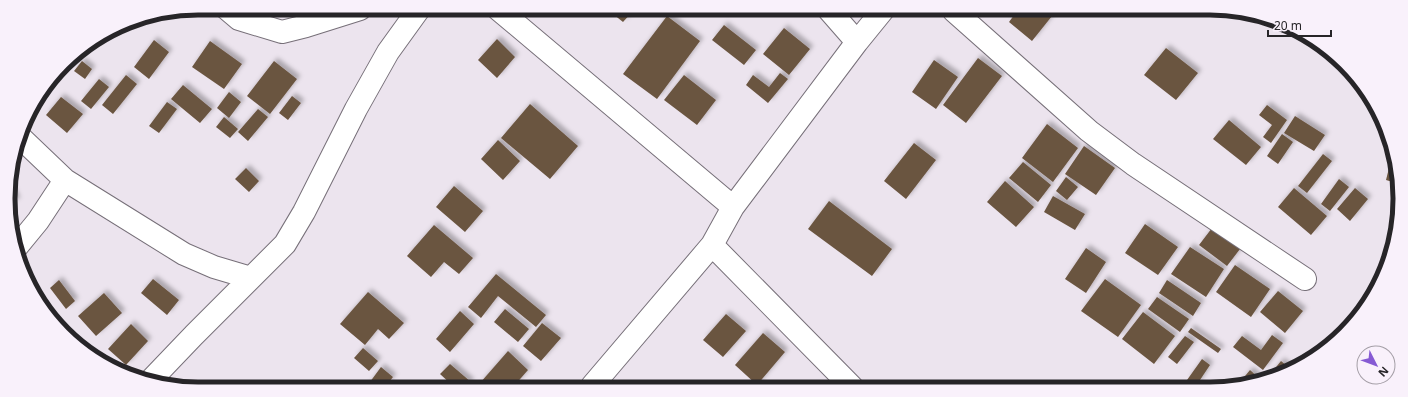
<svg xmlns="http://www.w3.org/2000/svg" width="1408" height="397" font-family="'Noto Sans',sans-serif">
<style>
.building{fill:#6b5540;filter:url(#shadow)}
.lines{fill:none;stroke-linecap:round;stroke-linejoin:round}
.street-casing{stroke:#766f78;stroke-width:24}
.street{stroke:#fff;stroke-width:22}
.rim{fill:none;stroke:#272528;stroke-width:5}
</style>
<defs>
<filter id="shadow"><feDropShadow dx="3.5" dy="-3.5" stdDeviation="2" flood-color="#0004"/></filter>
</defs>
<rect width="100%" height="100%" fill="#ece4ee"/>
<path class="building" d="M 617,9 L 626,9 L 634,10 L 623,22 L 613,14 Z
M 1017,11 L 1056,11 L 1032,41 L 1009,22 Z
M 667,16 L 700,41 L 657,99 L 623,74 Z
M 724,25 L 756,50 L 744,65 L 712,40 Z
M 784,28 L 810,49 L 789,75 L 763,54 Z
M 497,39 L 515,57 L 497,78 L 478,60 Z
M 154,40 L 169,52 L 149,79 L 134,67 Z
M 210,41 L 242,64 L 224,89 L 192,67 Z
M 1166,48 L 1198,73 L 1176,100 L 1144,75 Z
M 978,58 L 1002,76 L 966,123 L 943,105 Z
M 934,60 L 958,77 L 936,109 L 912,92 Z
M 82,61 L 92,69 L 85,79 L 74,71 Z
M 274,61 L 297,79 L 270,114 L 247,96 Z
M 780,73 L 788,79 L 768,103 L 746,85 L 753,75 L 769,87 Z
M 126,75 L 137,84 L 113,114 L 102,105 Z
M 684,75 L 716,100 L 697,125 L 664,100 Z
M 99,79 L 109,87 L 91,109 L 81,101 Z
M 183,85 L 212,109 L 200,123 L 171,99 Z
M 229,92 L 241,102 L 229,118 L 217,108 Z
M 292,96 L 301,103 L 288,120 L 279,113 Z
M 61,97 L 83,114 L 67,133 L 46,115 Z
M 167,102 L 177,109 L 159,133 L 149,126 Z
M 530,104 L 578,146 L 550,179 L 501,138 Z
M 1267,105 L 1287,120 L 1271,143 L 1263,137 L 1272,125 L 1259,115 Z
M 258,109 L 268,117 L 248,141 L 238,132 Z
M 1295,116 L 1325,135 L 1314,151 L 1284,133 Z
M 224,117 L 238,129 L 230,138 L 216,127 Z
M 1229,120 L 1261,147 L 1246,165 L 1213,139 Z
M 1047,124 L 1078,148 L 1053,182 L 1022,158 Z
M 1282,134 L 1293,142 L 1278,164 L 1267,156 Z
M 498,140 L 520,161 L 503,180 L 481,159 Z
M 914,143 L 936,160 L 906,199 L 884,181 Z
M 1084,146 L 1115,168 L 1096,195 L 1065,174 Z
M 1323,154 L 1332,161 L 1307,193 L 1298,186 Z
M 1023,162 L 1051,185 L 1038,202 L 1009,178 Z
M 246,168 L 259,181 L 249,192 L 235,179 Z
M 1389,168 L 1396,170 L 1396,183 L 1386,180 Z
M 1066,177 L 1078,187 L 1067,200 L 1056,191 Z
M 1339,179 L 1349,187 L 1330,211 L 1321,204 Z
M 1005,181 L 1034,207 L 1016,227 L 987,202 Z
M 454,186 L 483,211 L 465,232 L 436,207 Z
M 1294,188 L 1327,216 L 1311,235 L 1278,207 Z
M 1355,188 L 1368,199 L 1350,221 L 1337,209 Z
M 11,189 L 17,201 L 10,204 L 9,190 Z
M 1053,196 L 1085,214 L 1075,230 L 1044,212 Z
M 829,201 L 892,249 L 872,276 L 808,229 Z
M 1145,224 L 1178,247 L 1158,275 L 1125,253 Z
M 434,225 L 473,258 L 459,274 L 444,262 L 431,277 L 407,256 Z
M 1212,228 L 1240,249 L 1227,266 L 1199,245 Z
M 1190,247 L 1224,269 L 1206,297 L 1171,274 Z
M 1086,248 L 1106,262 L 1086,293 L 1065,279 Z
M 1235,265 L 1270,289 L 1251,317 L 1216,292 Z
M 496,274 L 546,315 L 536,327 L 498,296 L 481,318 L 468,307 Z
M 153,279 L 179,300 L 167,315 L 141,293 Z
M 1105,279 L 1141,305 L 1118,337 L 1081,311 Z
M 59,280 L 75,301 L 66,309 L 50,288 Z
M 1167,280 L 1201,303 L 1193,316 L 1159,293 Z
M 1278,291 L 1303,311 L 1285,333 L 1260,312 Z
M 368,292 L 404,323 L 389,339 L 378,329 L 365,345 L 340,324 Z
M 104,293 L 122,313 L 96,336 L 78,316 Z
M 1157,297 L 1189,319 L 1180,332 L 1148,309 Z
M 505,309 L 529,329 L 518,342 L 494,322 Z
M 460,311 L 474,324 L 450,352 L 436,339 Z
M 1143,312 L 1175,336 L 1154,364 L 1122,339 Z
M 726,314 L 746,331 L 723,357 L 703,340 Z
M 542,323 L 561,338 L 541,361 L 523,346 Z
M 131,324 L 148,341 L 126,365 L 108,349 Z
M 1191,328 L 1221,349 L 1218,353 L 1188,332 Z
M 763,333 L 785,352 L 757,385 L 735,365 Z
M 1272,335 L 1283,343 L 1263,370 L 1233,347 L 1242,336 L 1261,350 Z
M 1185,336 L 1194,342 L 1177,364 L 1168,357 Z
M 363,348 L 378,361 L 369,371 L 354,358 Z
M 508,351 L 528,370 L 514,386 L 484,386 L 480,383 Z
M 1202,359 L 1210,365 L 1196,386 L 1187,380 Z
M 1281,361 L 1292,370 L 1268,377 Z
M 450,364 L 471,382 L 467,386 L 453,386 L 440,374 Z
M 381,367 L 393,377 L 386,386 L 367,386 Z
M 1250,370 L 1260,379 L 1236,387 Z"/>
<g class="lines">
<g class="street-casing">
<path id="street" d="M 226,8 L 239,19 L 282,32 L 306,26 L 360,9
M 498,9 L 733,207
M 829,10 L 857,42
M 954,11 L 1089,131 L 1133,164 L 1305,279
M 21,138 L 65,180 L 184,254 L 214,267 L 251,278 L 285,244 L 304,212 L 356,109 L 388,52 L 419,9
M 712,245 L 852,387
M 15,249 L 38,221 L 65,180
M 150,381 L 194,335 L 251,278
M 592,386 L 712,245 L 733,207 L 857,42 L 883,10"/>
</g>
<use href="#street" class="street"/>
</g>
<path d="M0 0H1408V397H0ZM198 15H1210A183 183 0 0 1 1393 198V199A183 183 0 0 1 1210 382H198A183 183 0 0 1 15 199V198A183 183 0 0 1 198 15Z" fill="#f9f1fb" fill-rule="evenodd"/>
<path class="rim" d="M198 15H1210A183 183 0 0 1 1393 198V199A183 183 0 0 1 1210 382H198A183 183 0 0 1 15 199V198A183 183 0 0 1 198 15Z"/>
<g transform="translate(1376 365) rotate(132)"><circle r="19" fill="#f9f1fb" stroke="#a59fa7"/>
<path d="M0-3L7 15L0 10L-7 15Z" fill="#865ad3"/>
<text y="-6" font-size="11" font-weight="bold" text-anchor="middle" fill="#272528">N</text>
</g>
<path d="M1268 30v6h63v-6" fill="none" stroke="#272528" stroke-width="2"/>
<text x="1274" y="30" font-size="12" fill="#272528" stroke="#f9f1fb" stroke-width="3" paint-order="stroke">20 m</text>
</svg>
